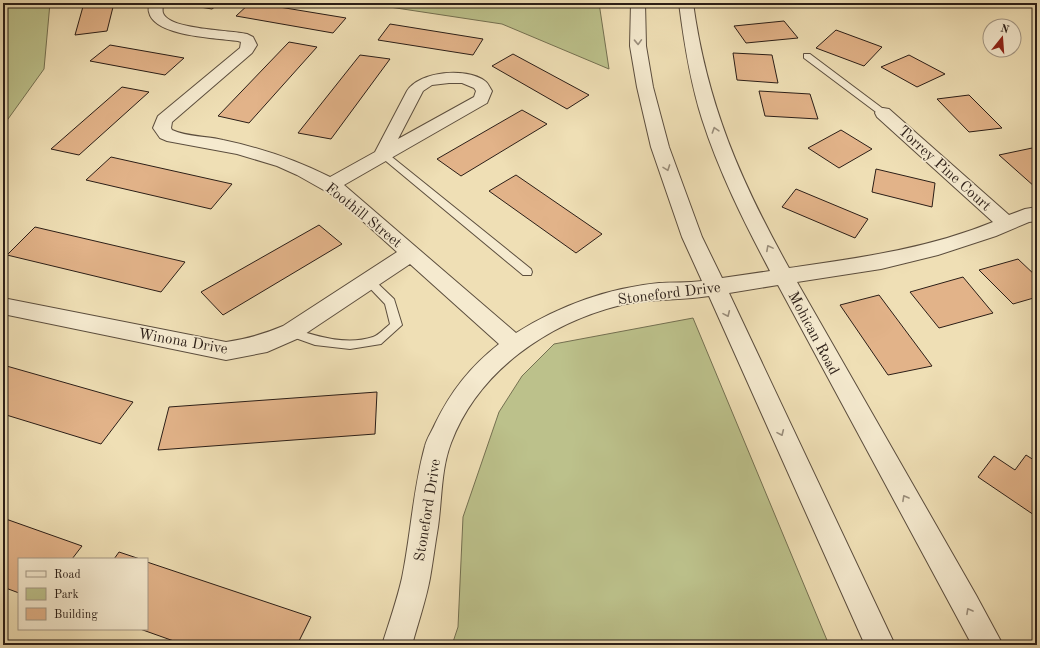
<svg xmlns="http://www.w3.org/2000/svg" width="1040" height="648" font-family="'Old Standard TT',serif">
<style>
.green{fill:#bcc18b;stroke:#747051}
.building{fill:#e2b389;stroke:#2b1e17}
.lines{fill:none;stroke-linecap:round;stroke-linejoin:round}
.lane-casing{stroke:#5c4e3e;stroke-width:2}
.street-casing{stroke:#5c4e3e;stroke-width:2}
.lane{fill:#f5eacf;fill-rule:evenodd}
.street{fill:#f5eacf;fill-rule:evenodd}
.oneway{stroke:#9a8e7c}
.labels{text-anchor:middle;stroke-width:3.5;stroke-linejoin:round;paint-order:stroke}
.street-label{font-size:15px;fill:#2b1e17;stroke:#f5eacf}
</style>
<rect width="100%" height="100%" fill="#efdfb5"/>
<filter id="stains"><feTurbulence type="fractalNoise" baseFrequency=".005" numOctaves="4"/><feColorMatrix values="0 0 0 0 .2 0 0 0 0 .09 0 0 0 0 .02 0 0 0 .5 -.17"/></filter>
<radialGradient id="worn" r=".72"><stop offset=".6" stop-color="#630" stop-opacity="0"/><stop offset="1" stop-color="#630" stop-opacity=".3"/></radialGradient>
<path class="green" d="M 3,3 L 50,3 L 44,69 L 3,126 Z
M 363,3 L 599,3 L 609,69 L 502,24 Z
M 693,318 L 829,645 L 452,645 L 458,627 L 463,517 L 499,412 L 522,376 L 554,344 Z"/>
<path class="building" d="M 84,3 L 114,3 L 107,31 L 75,35 Z
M 191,3 L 220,3 L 212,9 L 188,5 Z
M 250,3 L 255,3 L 346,18 L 333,33 L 236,16 Z
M 784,21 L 798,38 L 746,43 L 734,26 Z
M 390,24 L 483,39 L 473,55 L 378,40 Z
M 836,30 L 882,47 L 864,66 L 816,48 Z
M 289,42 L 317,47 L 249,123 L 218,116 Z
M 110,45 L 184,58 L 165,75 L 90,61 Z
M 733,53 L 772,55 L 778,83 L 737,80 Z
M 513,54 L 589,95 L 567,109 L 492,66 Z
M 360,55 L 390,59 L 331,139 L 298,133 Z
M 909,55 L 945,74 L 917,87 L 881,67 Z
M 122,87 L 149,92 L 79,155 L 51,149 Z
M 759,91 L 810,94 L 818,119 L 765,116 Z
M 969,95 L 1002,128 L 969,132 L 937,99 Z
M 522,110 L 547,124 L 461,176 L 437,159 Z
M 841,130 L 872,149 L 839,168 L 808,148 Z
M 1037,147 L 1037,186 L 1035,187 L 999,155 Z
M 111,157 L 232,184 L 211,209 L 86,180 Z
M 876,169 L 935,183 L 932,207 L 872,192 Z
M 516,175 L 602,234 L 576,253 L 489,191 Z
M 796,189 L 868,219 L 855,238 L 782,207 Z
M 319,225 L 342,244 L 223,315 L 201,292 Z
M 35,227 L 185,262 L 161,292 L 7,255 Z
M 1018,259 L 1037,277 L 1037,297 L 1013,304 L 979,270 Z
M 963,277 L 993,313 L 939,328 L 910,292 Z
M 879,295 L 932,366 L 888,375 L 840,305 Z
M 3,365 L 133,402 L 101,444 L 3,414 Z
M 377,392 L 375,434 L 158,450 L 169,407 Z
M 1026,455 L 1037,462 L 1037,517 L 978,477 L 994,456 L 1015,470 Z
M 3,518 L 82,546 L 72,559 L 19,559 L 19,593 L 3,587 Z
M 119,552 L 140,559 L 114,559 Z
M 147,562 L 311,617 L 297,645 L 185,645 L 140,629 L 147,629 Z"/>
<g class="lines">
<g class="lane-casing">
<path id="lane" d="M 804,54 L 810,54 L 886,111 L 887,113 L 886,115 L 880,115 L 804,58 Z
M 384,152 L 387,153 L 531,269 L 532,272 L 531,275 L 523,275 L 381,157 L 380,155 Z
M 368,277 L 372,278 L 394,299 L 402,325 L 381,344 L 350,349 L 315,345 L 287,335 L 285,332 L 287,329 L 291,328 C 316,336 346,346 373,337 C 379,335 385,328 390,324 L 385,304 L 363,281 L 364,278 Z"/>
</g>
<g class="street-casing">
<path id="street" d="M 149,3 L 163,3 C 163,6 162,10 163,13 C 169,30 231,30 247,34 L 253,37 L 257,45 L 252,53 L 172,122 L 171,128 L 172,130 C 187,137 207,136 223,140 C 261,148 296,160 330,177 L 375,152 L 407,91 C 420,71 466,67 485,81 C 488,83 490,88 492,91 L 487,103 L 344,185 L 516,333 C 559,306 608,288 659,283 C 673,282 688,283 702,281 L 682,237 L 651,147 L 637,87 L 630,46 L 631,3 L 645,3 L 646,46 L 653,87 L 669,147 L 702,237 L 722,278 L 770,271 C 744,222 719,172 702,119 C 690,81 684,42 679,3 L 693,3 C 707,104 740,180 789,268 C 858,258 927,249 993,222 L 877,117 L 875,113 L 877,109 L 883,108 L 889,109 L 1009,215 L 1025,209 L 1037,207 L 1037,221 L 1029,222 L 996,236 L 938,255 L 881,269 L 797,282 L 976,595 L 1003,645 L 972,645 L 778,285 L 729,293 L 895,645 L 865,645 L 709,296 C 679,301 650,298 621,305 C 548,323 478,371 451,443 C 441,469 442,499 438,527 C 435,544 433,561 430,578 C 426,600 418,623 412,645 L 382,645 C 389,623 397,600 402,578 C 411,534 413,489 425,446 C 427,438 432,431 435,424 C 451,391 470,367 499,344 L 410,264 L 299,338 L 267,352 L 226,360 L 3,314 L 3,298 L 226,342 C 247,339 264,334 283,326 L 397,252 L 336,197 L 297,175 L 277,166 L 237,154 L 167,141 L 160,138 L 153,128 L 158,116 L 240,48 L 241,42 L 238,41 C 219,38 154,37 149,12 C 148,10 149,6 149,3 ZM 449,83 L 462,83 L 474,88 L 476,91 L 474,97 L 398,139 L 423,91 L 432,85 Z"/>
</g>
<use href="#lane" class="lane"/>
<use href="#street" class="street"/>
</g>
<defs><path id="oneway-chevron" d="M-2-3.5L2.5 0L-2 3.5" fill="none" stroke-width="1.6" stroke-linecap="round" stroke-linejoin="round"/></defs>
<g class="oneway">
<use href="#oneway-chevron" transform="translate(638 42) rotate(88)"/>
<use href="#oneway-chevron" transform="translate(715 130) rotate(-108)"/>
<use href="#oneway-chevron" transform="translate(667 168) rotate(70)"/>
<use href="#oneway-chevron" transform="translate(769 248) rotate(-118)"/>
<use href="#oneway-chevron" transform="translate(727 314) rotate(66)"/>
<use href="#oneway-chevron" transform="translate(781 433) rotate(66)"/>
<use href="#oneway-chevron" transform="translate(905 498) rotate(-119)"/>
<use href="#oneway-chevron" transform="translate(969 611) rotate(-119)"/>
</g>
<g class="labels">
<g class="street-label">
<text transform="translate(945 168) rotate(42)" y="5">Torrey Pine Court</text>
<text transform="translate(364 215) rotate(39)" y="5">Foothill Street</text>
<text transform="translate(669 293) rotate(-7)" y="5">Stoneford Drive</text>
<text transform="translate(814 333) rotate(62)" y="5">Mohican Road</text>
<text transform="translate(183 341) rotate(10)" y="5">Winona Drive</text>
<text transform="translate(427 510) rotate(-81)" y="5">Stoneford Drive</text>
</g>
</g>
<rect width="1040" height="648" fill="none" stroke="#efdfb5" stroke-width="16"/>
<rect x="4" y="4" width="1032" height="640" fill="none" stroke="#2b1e17" stroke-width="2"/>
<rect x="8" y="8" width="1024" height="632" fill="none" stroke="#2b1e17"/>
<rect x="18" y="558" width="130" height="72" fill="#f5eacf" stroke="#a49885"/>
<rect x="26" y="571" width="20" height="6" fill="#f5eacf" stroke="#a49885"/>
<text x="54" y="578" font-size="12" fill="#2b1e17">Road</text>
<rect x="26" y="588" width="20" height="12" fill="#bcc18b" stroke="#a49885"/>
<text x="54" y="598" font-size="12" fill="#2b1e17">Park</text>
<rect x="26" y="608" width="20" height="12" fill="#e2b389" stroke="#a49885"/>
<text x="54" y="618" font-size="12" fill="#2b1e17">Building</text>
<g transform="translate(1002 38) rotate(17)"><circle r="19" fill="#f5eacf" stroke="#a49885"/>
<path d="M0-3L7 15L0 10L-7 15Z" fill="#8f2418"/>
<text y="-6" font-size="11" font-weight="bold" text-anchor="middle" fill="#2b1e17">N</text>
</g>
<rect width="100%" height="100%" filter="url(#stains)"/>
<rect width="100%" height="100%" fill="url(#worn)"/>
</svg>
